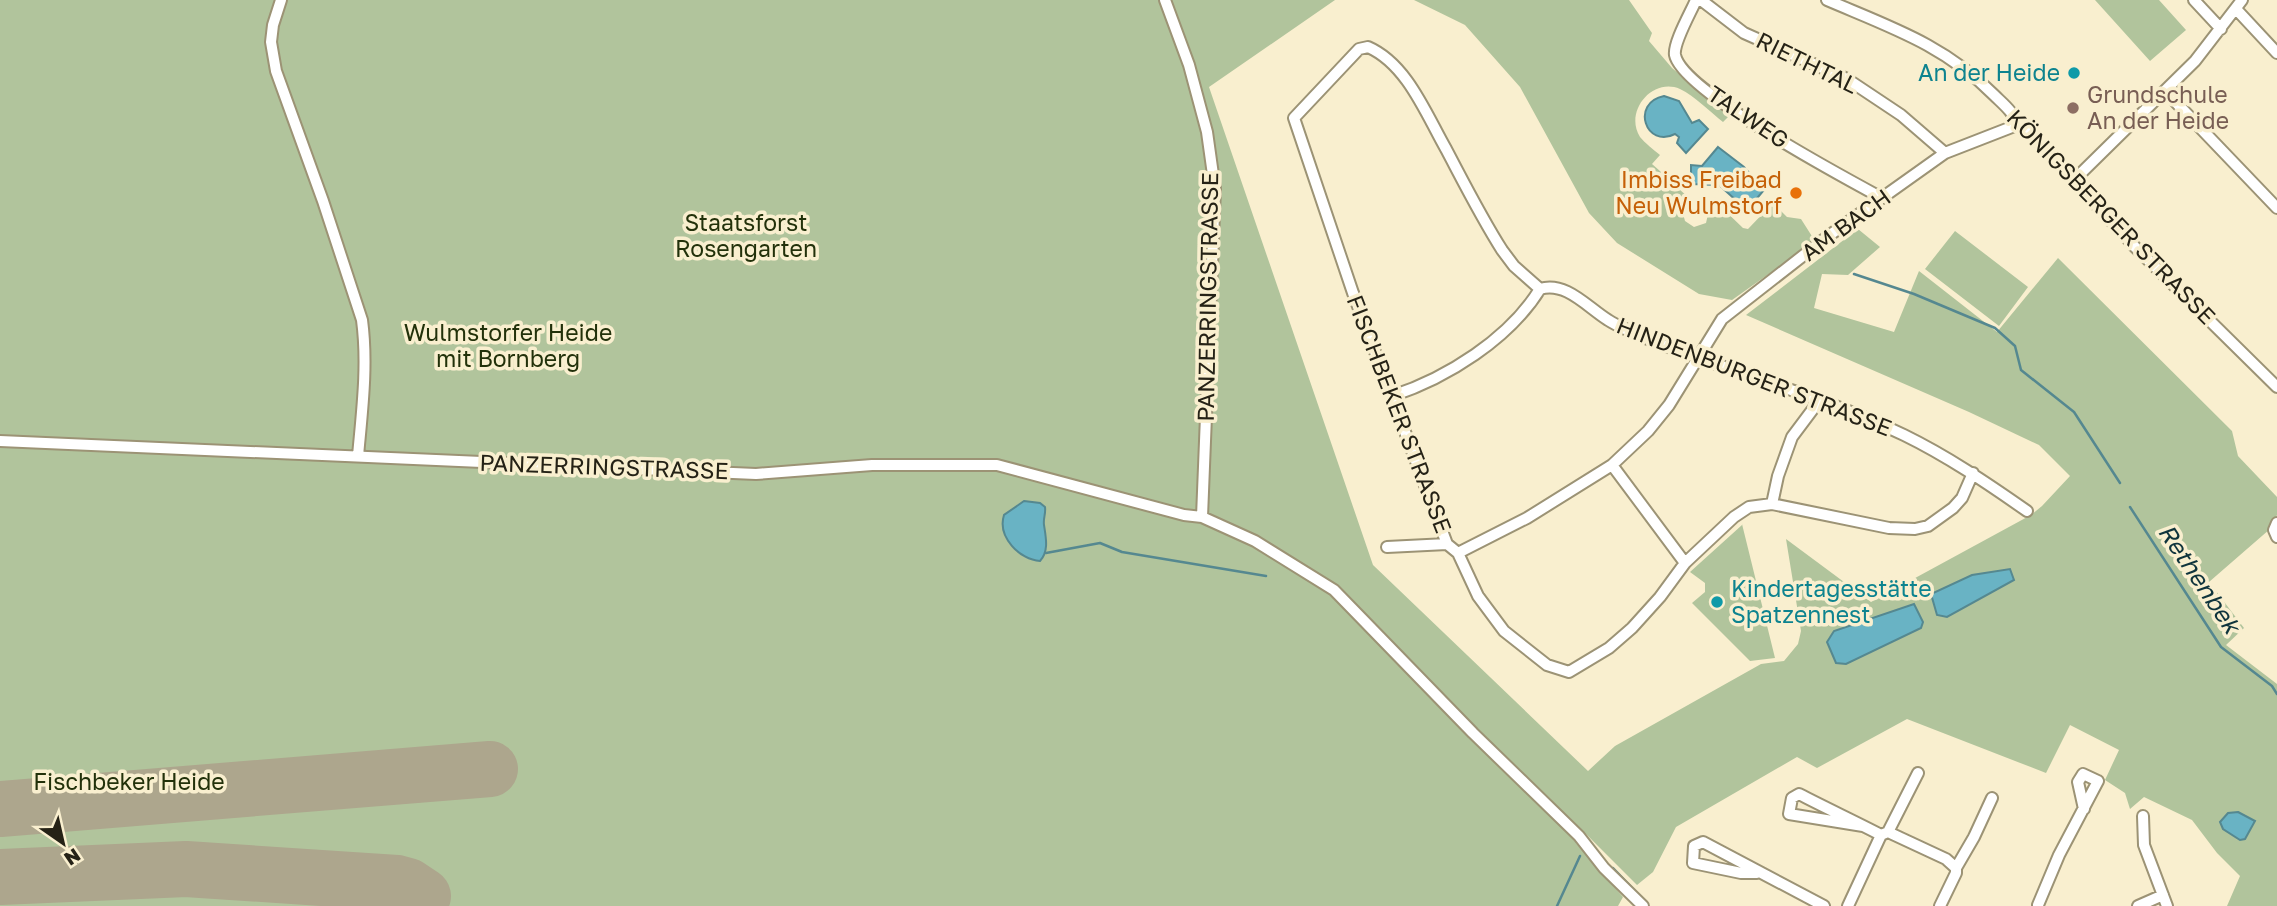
<svg xmlns="http://www.w3.org/2000/svg" width="2277" height="906" font-family="'Golos Text',sans-serif">
<style>
.green{fill:#b1c49c;fill-rule:evenodd}
.water{fill:#69b3c4;stroke:#558890;stroke-width:2}
.lines{fill:none;stroke-linecap:round;stroke-linejoin:round}
.stream{stroke:#558890;stroke-width:2.5}
.runway{stroke:#ada68d;stroke-width:56}
.minor-casing{stroke:#9c9375;stroke-width:14}
.minor{stroke:#fff;stroke-width:10}
.culture-dot{fill:#0f9aa8;stroke:#f9efcf;stroke-width:2.5}
.education-dot{fill:#8d6e63;stroke:#f9efcf;stroke-width:2.5}
.food-dot{fill:#e8710a;stroke:#f9efcf;stroke-width:2.5}
.labels{text-anchor:middle;stroke-width:7;stroke-linejoin:round;paint-order:stroke}
.street-label{font-size:23px;fill:#252216;stroke:#f9efcf}
.culture-label{font-size:23px;fill:#0d838f;stroke:#f9efcf;text-anchor:end}
.education-label{font-size:23px;fill:#785e54;stroke:#f9efcf;text-anchor:start}
.food-label{font-size:23px;fill:#c56008;stroke:#f9efcf;text-anchor:end}
.park-label{font-size:23px;fill:#22310a;stroke:#f9efcf}
.water-label{font-size:24px;font-style:italic;fill:#0f343c;stroke:#f9efcf}
</style>
<rect width="100%" height="100%" fill="#f9efcf"/>
<path class="green" d="M 0,0 L 1335,0 L 1209,87 L 1373,565 L 1588,771 L 1615,746 L 1761,664 L 1784,661 L 1798,644 L 1801,631 L 1786,539 L 1871,602 L 2031,515 L 2042,506 L 2070,476 L 2039,445 L 1969,412 L 1746,315 L 1858,229 L 1880,247 L 1848,275 L 1822,274 L 1814,308 L 1894,332 L 1919,271 L 1997,332 L 2058,258 L 2232,431 L 2238,456 L 2277,497 L 2277,515 L 2270,529 L 2209,582 L 2244,628 L 2226,645 L 2277,684 L 2277,906 L 2227,906 L 2240,876 L 2217,853 L 2192,820 L 2144,797 L 2130,809 L 2125,793 L 2105,780 L 2119,750 L 2070,725 L 2046,773 L 1907,719 L 1817,768 L 1797,757 L 1676,827 L 1653,872 L 1637,885 L 1586,834 L 1576,843 L 1623,897 L 1618,906 L 0,906 ZM 997,465 L 1186,512 L 1257,538 L 1302,563 L 1301,568 L 1255,541 L 1184,515 ZM 1914,604 L 1923,622 L 1836,663 L 1827,642 L 1834,632 Z
M 1414,0 L 1629,0 L 1652,33 L 1649,41 L 1672,68 L 1729,116 L 1723,122 C 1710,112 1695,96 1680,89 C 1652,77 1624,112 1640,137 C 1645,143 1654,150 1660,155 L 1652,164 L 1669,179 L 1669,189 L 1679,189 L 1688,197 L 1690,202 L 1682,210 L 1685,221 L 1694,227 L 1706,223 L 1709,210 L 1701,198 L 1718,204 L 1743,228 L 1748,229 L 1773,203 L 1787,217 L 1801,219 L 1815,241 L 1732,300 L 1699,294 L 1617,243 L 1589,213 L 1520,87 L 1465,25 Z
M 2095,0 L 2159,0 L 2186,30 L 2150,61 Z
M 1955,231 L 2028,287 L 1999,326 L 1925,269 Z
M 1742,525 L 1742,524 L 1775,658 L 1750,661 L 1692,603 L 1705,592 L 1705,583 L 1690,572 Z"/>
<path class="water" d="M 1664,96 L 1679,101 L 1692,123 L 1699,120 L 1708,129 L 1686,153 L 1677,143 L 1679,137 L 1675,134 C 1646,149 1630,103 1664,96 Z
M 1718,147 L 1744,167 L 1764,190 L 1747,210 L 1719,185 L 1691,184 L 1691,165 L 1702,166 Z
M 1024,501 L 1040,503 L 1045,507 C 1046,514 1043,518 1044,525 C 1046,538 1049,551 1040,561 C 1020,560 997,537 1004,515 Z
M 2010,569 L 2014,580 L 1947,617 L 1937,615 L 1931,594 L 1972,575 Z
M 1914,604 L 1923,622 L 1921,628 L 1846,664 L 1836,663 L 1827,642 L 1834,631 Z
M 2238,812 L 2255,821 L 2245,839 L 2240,840 L 2223,829 L 2220,822 L 2228,813 Z"/>
<g class="lines">
<path class="stream" d="M 1854,274 L 1914,294 L 1995,328 L 2015,346 L 2021,370 L 2074,412 L 2120,483
M 2130,507 L 2221,647 L 2272,686 L 2277,694
M 1046,553 L 1100,543 L 1122,552 L 1266,576
M 1613,868 L 1640,896
M 1557,906 L 1580,856"/>
<path class="runway" d="M 0,809 L 490,769
M 0,877 L 186,869 L 397,883 L 408,886 L 423,896"/>
<g class="minor-casing">
<path id="minor" d="M 281,0 L 273,25 L 271,42 L 276,71 L 323,201 L 362,320 C 368,365 362,411 358,456
M 1165,0 L 1189,65 L 1207,132 L 1215,189 L 1202,517
M 1696,0 C 1691,12 1673,43 1675,55 C 1682,91 1845,178 1882,198
M 1701,0 L 1744,33 L 1847,79 L 1901,115 L 1945,153
M 1827,0 C 1890,27 1945,45 1994,95 C 2003,104 2014,112 2017,125 L 2021,126 L 2033,136 L 2135,247 L 2277,387
M 2194,0 L 2221,29
M 2236,9 L 2277,53
M 2165,91 L 2277,208
M 2073,181 L 2195,61 L 2242,0
M 1392,396 C 1447,378 1509,339 1540,289
M 0,441 L 756,474 L 872,465 L 997,465 L 1184,515 L 1202,517 L 1255,541 L 1334,590 L 1473,733 L 1579,836 L 1604,868 L 1643,906
M 1612,465 L 1685,563
M 1973,473 L 1962,498 L 1953,508 L 1928,526 L 1915,529 L 1889,528 L 1772,504 L 1749,507 L 1734,517 L 1685,563 L 1660,597 L 1632,628 L 1609,648 L 1569,672 L 1547,665 L 1504,631 L 1478,596 L 1458,553 L 1447,544 L 1353,293 L 1294,118 L 1359,49 L 1368,47 C 1407,64 1426,114 1446,149 C 1464,183 1481,217 1502,250 L 1514,266 L 1540,289 C 1566,281 1587,307 1608,320 C 1617,326 1628,330 1638,335 C 1725,371 1818,394 1904,435 C 1947,456 1987,483 2027,511
M 1772,504 L 1778,476 L 1792,437 L 1819,401
M 2277,523 L 2274,530 L 2277,537
M 1387,547 L 1447,544
M 1458,553 L 1527,518 L 1612,465 L 1648,431 L 1669,405 L 1722,319 L 1827,237 L 1945,153 L 2017,125
M 2143,816 L 2144,845 L 2167,906
M 1863,826 L 1789,814 L 1792,798 L 1799,794 C 1826,808 1854,821 1881,835
M 1888,832 L 1918,773
M 1956,868 L 1974,837 L 1992,798
M 1757,873 L 1741,873 L 1693,863 L 1694,846 L 1703,842 L 1824,906
M 2038,905 L 2059,855 L 2098,781 L 2083,774 L 2078,782 L 2084,809
M 1848,906 L 1881,835 L 1888,832 L 1946,859 L 1956,868 L 1956,873 L 1940,906
M 2138,906 L 2163,895"/>
</g>
<use href="#minor" class="minor"/>
</g>
<g class="culture-dot">
<circle cx="2074" cy="73" r="7"/>
<circle cx="1717" cy="602" r="7"/>
</g>
<circle class="education-dot" cx="2073" cy="108" r="7"/>
<circle class="food-dot" cx="1796" cy="193" r="7"/>
<g class="labels">
<g class="street-label">
<text transform="translate(1807 63) rotate(26)" y="8">RIETHTAL</text>
<text transform="translate(1748 117) rotate(34)" y="8">TALWEG</text>
<text transform="translate(2111 217) rotate(46)" y="8">KÖNIGSBERGER STRASSE</text>
<text transform="translate(1846 225) rotate(-36)" y="8">AM BACH</text>
<text transform="translate(1208 297) rotate(-89)" y="8">PANZERRINGSTRASSE</text>
<text transform="translate(1754 377) rotate(21)" y="8">HINDENBURGER STRASSE</text>
<text transform="translate(1399 414) rotate(69)" y="8">FISCHBEKER STRASSE</text>
<text transform="translate(604 467) rotate(2)" y="8">PANZERRINGSTRASSE</text>
</g>
<g class="culture-label">
<text x="2060" y="81">An der Heide</text>
<text x="1731" y="597" text-anchor="start">Kindertagesstätte<tspan x="1731" dy="26">Spatzennest</tspan></text>
</g>
<g class="education-label">
<text x="2087" y="103">Grundschule<tspan x="2087" dy="26">An der Heide</tspan></text>
</g>
<g class="food-label">
<text x="1782" y="188">Imbiss Freibad<tspan x="1782" dy="26">Neu Wulmstorf</tspan></text>
</g>
<g class="park-label">
<text x="746" y="231">Staatsforst<tspan x="746" dy="26">Rosengarten</tspan></text>
<text x="508" y="341">Wulmstorfer Heide<tspan x="508" dy="26">mit Bornberg</tspan></text>
<text x="129" y="790">Fischbeker Heide</text>
</g>
<g class="water-label">
<text transform="translate(2199 579) rotate(56)" y="8">Rethenbek</text>
</g>
</g>
<g transform="translate(63 843) rotate(146)" stroke="#f9efcf" stroke-width="5" paint-order="stroke">
<path d="M0-5L12 26L0 18L-12 26Z" fill="#252216"/>
<text y="-10" font-size="19" font-weight="bold" text-anchor="middle" fill="#252216">N</text>
</g>
</svg>
